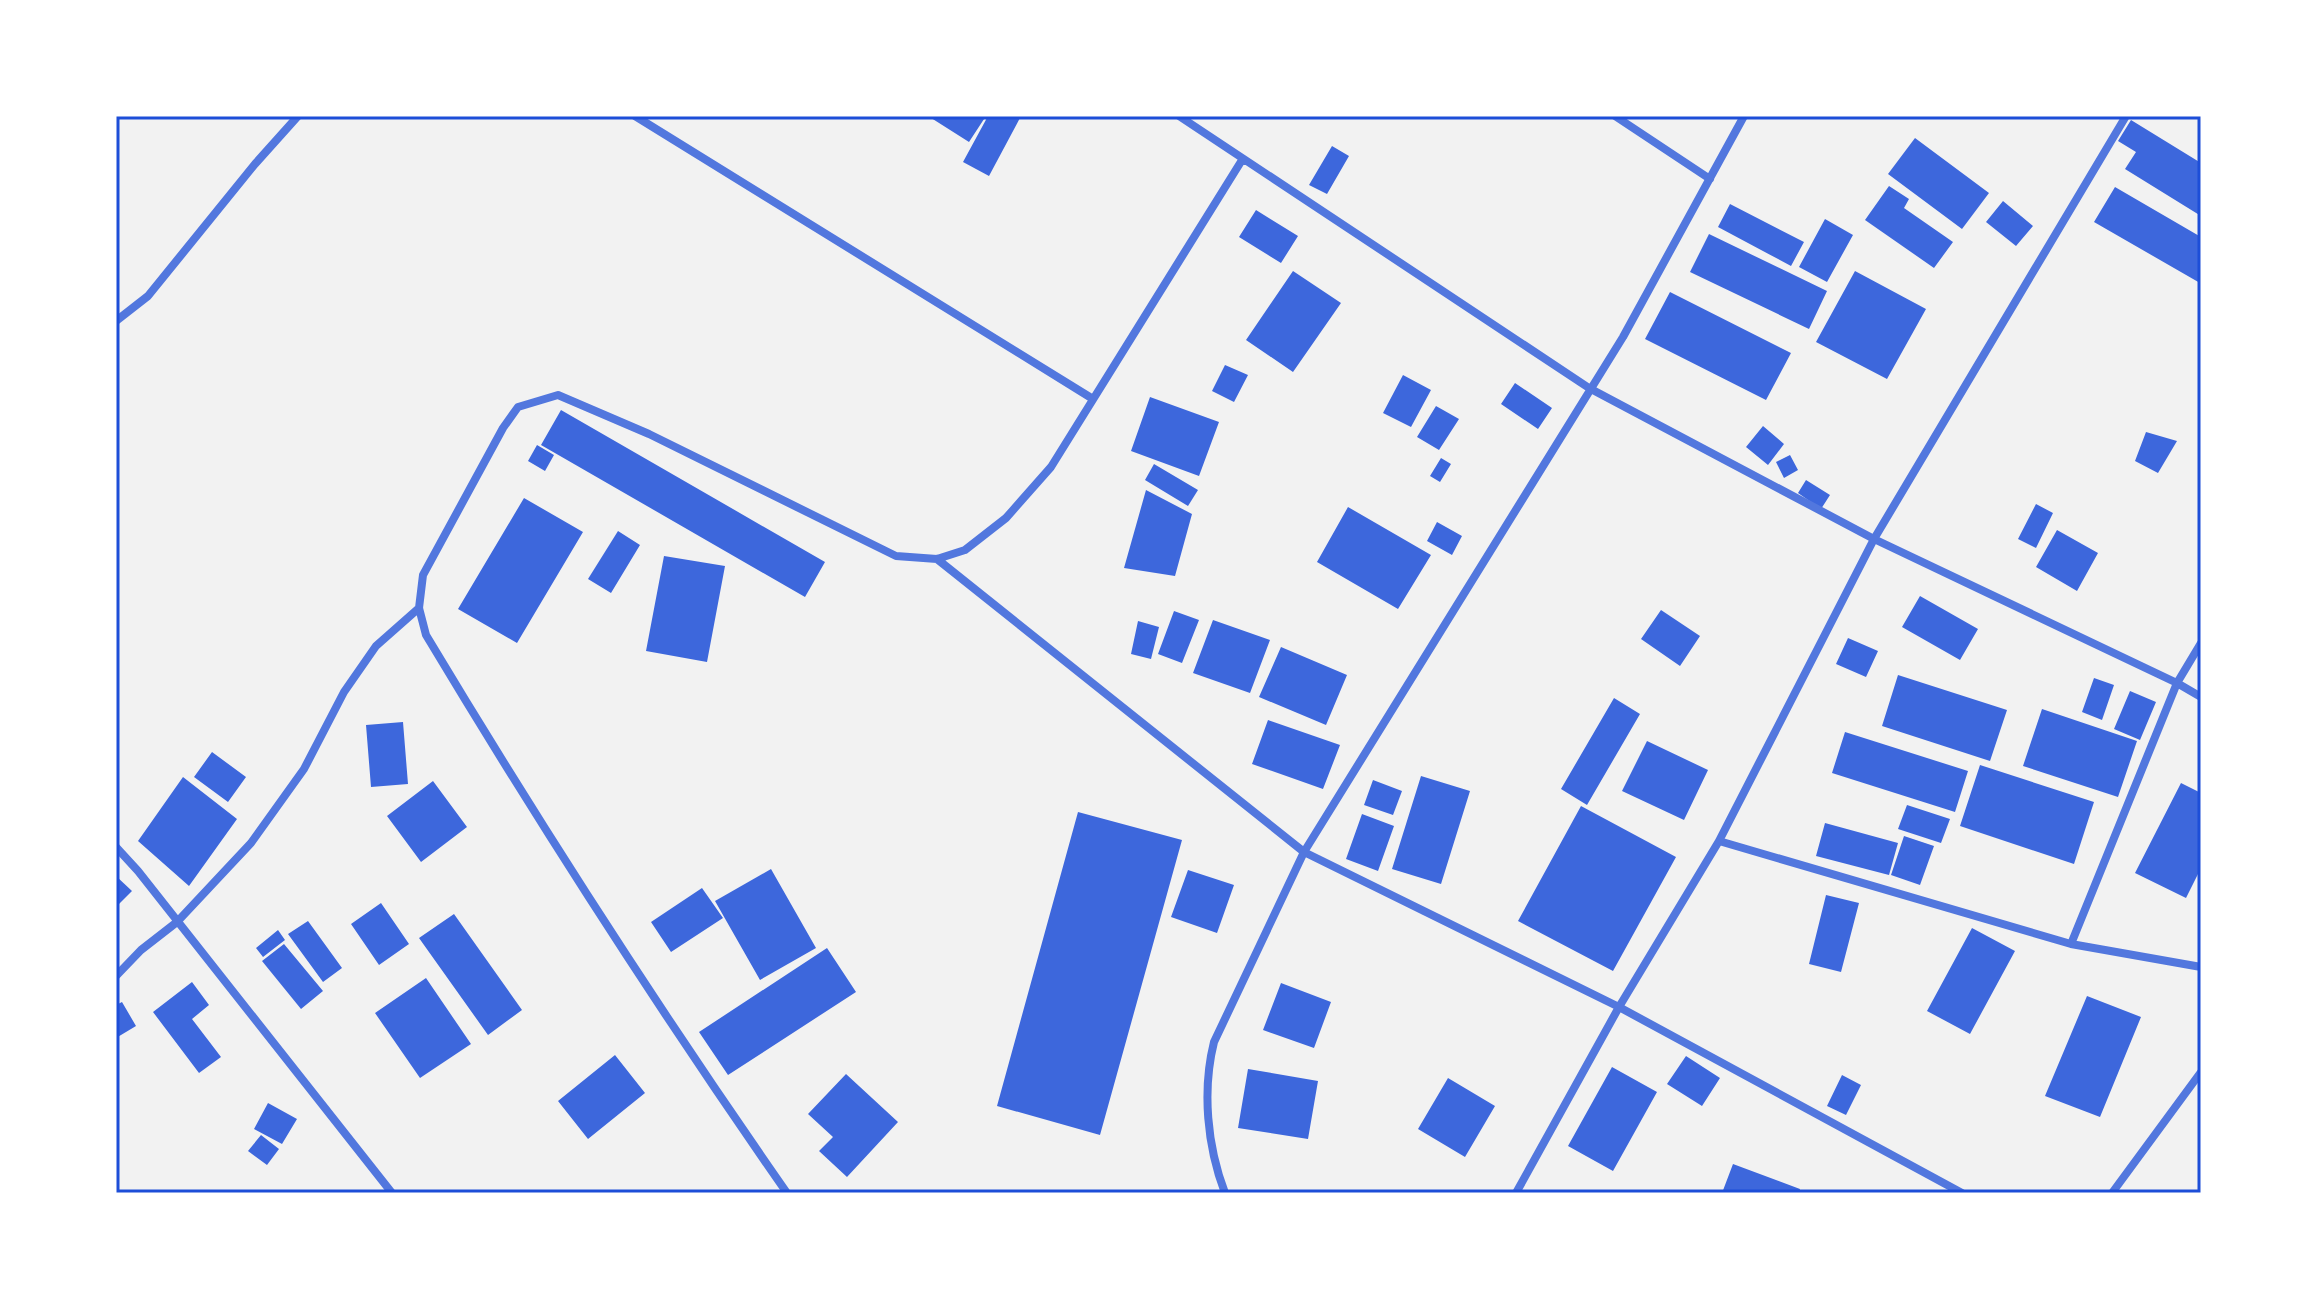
<svg xmlns="http://www.w3.org/2000/svg" width="2317" height="1309" font-family="'PT Sans Narrow',sans-serif">
<style>
.building{fill:#3d67dc}
.lines{fill:none;stroke-linecap:round;stroke-linejoin:round}
.minor{stroke:#5277de;stroke-width:8}
.neatline{fill:none;stroke:#1d4ed8;stroke-width:3}
</style>
<rect width="100%" height="100%" fill="#f2f2f2"/>
<path class="building" d="M 928,116 L 986,116 L 969,142 Z
M 988,116 L 1021,116 L 989,176 L 963,162 Z
M 2131,120 L 2201,163 L 2201,216 L 2125,169 L 2136,152 L 2118,141 Z
M 1915,138 L 1989,193 L 1962,229 L 1888,174 Z
M 1332,146 L 1349,156 L 1327,194 L 1309,185 Z
M 1889,186 L 1909,199 L 1904,208 L 1953,242 L 1934,268 L 1865,220 Z
M 2115,187 L 2201,237 L 2200,283 L 2094,222 Z
M 2003,201 L 2033,226 L 2016,246 L 1986,222 Z
M 1730,204 L 1804,242 L 1791,266 L 1718,227 Z
M 1256,210 L 1298,236 L 1281,263 L 1239,237 Z
M 1825,219 L 1853,235 L 1827,282 L 1799,267 Z
M 1709,234 L 1827,291 L 1809,329 L 1690,272 Z
M 1293,271 L 1341,303 L 1293,372 L 1246,340 Z
M 1855,271 L 1926,309 L 1887,379 L 1816,342 Z
M 1670,292 L 1791,353 L 1766,400 L 1645,339 Z
M 1225,365 L 1248,375 L 1234,402 L 1212,391 Z
M 1403,375 L 1431,390 L 1411,427 L 1383,413 Z
M 1515,383 L 1552,408 L 1538,429 L 1501,404 Z
M 1150,397 L 1219,422 L 1199,476 L 1131,451 Z
M 1436,406 L 1459,419 L 1439,450 L 1417,437 Z
M 561,410 L 825,562 L 805,597 L 541,445 Z
M 1763,426 L 1784,444 L 1768,465 L 1746,447 Z
M 2146,432 L 2177,441 L 2158,473 L 2135,461 Z
M 537,445 L 554,455 L 545,471 L 528,461 Z
M 1790,455 L 1798,470 L 1784,478 L 1776,462 Z
M 1441,458 L 1451,464 L 1440,482 L 1430,476 Z
M 1154,464 L 1198,490 L 1188,506 L 1145,480 Z
M 1806,480 L 1830,495 L 1821,509 L 1798,493 Z
M 1146,490 L 1192,514 L 1175,576 L 1124,568 Z
M 524,498 L 583,532 L 517,643 L 458,609 Z
M 2036,504 L 2053,513 L 2036,548 L 2018,539 Z
M 1348,507 L 1431,555 L 1398,609 L 1317,562 Z
M 1437,522 L 1462,536 L 1452,555 L 1427,541 Z
M 2057,530 L 2098,553 L 2077,591 L 2036,567 Z
M 618,531 L 640,545 L 611,593 L 588,579 Z
M 664,556 L 725,566 L 707,662 L 646,651 Z
M 1920,596 L 1978,629 L 1960,660 L 1902,627 Z
M 1661,610 L 1700,636 L 1680,666 L 1641,639 Z
M 1174,611 L 1199,620 L 1182,663 L 1158,654 Z
M 1213,620 L 1270,640 L 1250,693 L 1193,673 Z
M 1138,621 L 1159,627 L 1151,659 L 1131,654 Z
M 1848,638 L 1878,651 L 1866,677 L 1836,664 Z
M 1281,647 L 1347,675 L 1326,725 L 1259,697 Z
M 1898,675 L 2007,710 L 1990,761 L 1882,726 Z
M 2094,678 L 2114,685 L 2102,720 L 2082,712 Z
M 2130,691 L 2156,702 L 2140,740 L 2114,729 Z
M 1614,698 L 1640,714 L 1587,805 L 1561,789 Z
M 2042,709 L 2137,741 L 2118,797 L 2023,766 Z
M 1268,720 L 1340,745 L 1323,789 L 1252,764 Z
M 403,722 L 408,784 L 371,787 L 366,725 Z
M 1845,732 L 1968,771 L 1955,812 L 1832,773 Z
M 1647,741 L 1708,770 L 1684,820 L 1622,791 Z
M 212,752 L 246,777 L 228,802 L 194,777 Z
M 1980,765 L 2094,802 L 2074,864 L 1960,826 Z
M 1421,776 L 1470,791 L 1441,884 L 1392,869 Z
M 183,777 L 237,819 L 189,886 L 138,841 Z
M 1373,780 L 1402,791 L 1393,815 L 1364,805 Z
M 433,781 L 467,827 L 421,862 L 387,816 Z
M 2181,783 L 2201,793 L 2201,868 L 2186,898 L 2135,873 Z
M 1907,805 L 1950,819 L 1941,843 L 1898,829 Z
M 1581,806 L 1676,857 L 1613,971 L 1518,921 Z
M 1078,812 L 1182,840 L 1100,1135 L 997,1106 Z
M 1362,814 L 1394,826 L 1378,871 L 1346,859 Z
M 1825,823 L 1898,843 L 1889,875 L 1816,856 Z
M 1904,836 L 1934,846 L 1920,885 L 1891,875 Z
M 771,869 L 816,948 L 760,980 L 715,901 Z
M 1188,870 L 1234,885 L 1217,933 L 1171,917 Z
M 116,876 L 132,891 L 116,907 Z
M 702,888 L 723,918 L 671,952 L 651,922 Z
M 1826,895 L 1859,903 L 1841,972 L 1809,964 Z
M 381,903 L 409,944 L 379,965 L 351,924 Z
M 454,914 L 522,1010 L 488,1035 L 419,938 Z
M 308,921 L 342,968 L 323,982 L 288,934 Z
M 1972,928 L 2015,951 L 1970,1034 L 1927,1011 Z
M 278,930 L 285,940 L 263,957 L 256,948 Z
M 284,944 L 323,991 L 301,1009 L 262,961 Z
M 827,948 L 856,992 L 728,1075 L 699,1032 Z
M 426,978 L 471,1044 L 420,1078 L 375,1013 Z
M 192,982 L 209,1005 L 192,1019 L 221,1057 L 199,1073 L 153,1012 Z
M 1281,983 L 1331,1002 L 1314,1048 L 1263,1030 Z
M 2087,996 L 2141,1017 L 2100,1117 L 2045,1096 Z
M 122,1002 L 136,1026 L 116,1038 L 116,1005 Z
M 615,1055 L 645,1093 L 588,1139 L 558,1101 Z
M 1686,1056 L 1720,1078 L 1702,1106 L 1667,1084 Z
M 1612,1067 L 1657,1092 L 1613,1171 L 1568,1146 Z
M 1248,1069 L 1318,1081 L 1308,1139 L 1238,1128 Z
M 846,1074 L 898,1122 L 847,1177 L 819,1151 L 833,1137 L 808,1114 Z
M 1842,1075 L 1861,1085 L 1846,1115 L 1827,1106 Z
M 1448,1078 L 1495,1106 L 1465,1157 L 1418,1129 Z
M 268,1103 L 297,1119 L 282,1144 L 254,1129 Z
M 261,1135 L 279,1149 L 267,1165 L 248,1151 Z
M 1733,1164 L 1800,1189 L 1799,1193 L 1722,1193 Z"/>
<g class="lines">
<path class="minor" d="M 635,116 L 1093,399
M 1179,116 L 1589,388 L 1874,539 L 2177,683 L 2201,697
M 1615,116 L 1710,179
M 116,321 L 148,296 L 255,164 L 298,116
M 937,559 L 1304,852 L 1619,1007 L 1962,1193
M 1719,841 L 2071,944 L 2201,967
M 116,847 L 138,871 L 392,1193
M 2071,944 L 2177,683 L 2201,643
M 116,976 L 141,950 L 177,922 L 251,843 L 304,769 L 344,692 L 376,646 L 419,608
M 787,1193 C 660,1011 540,825 426,635 L 419,608 L 423,575 L 503,428 L 518,407 L 558,395 L 649,434 L 896,556 L 937,559 L 965,550 L 1006,518 L 1051,467 L 1242,160
M 1225,1193 C 1207,1146 1202,1090 1214,1042 L 1304,852 L 1623,337 L 1744,116
M 1516,1193 L 1619,1007 L 1719,841 L 1874,539 L 2126,116
M 2112,1193 L 2201,1072"/>
</g>
<rect width="2317" height="1309" fill="none" stroke="#ffffff" stroke-width="236"/>
<rect x="118" y="118" width="2081" height="1073" class="neatline"/>
</svg>
